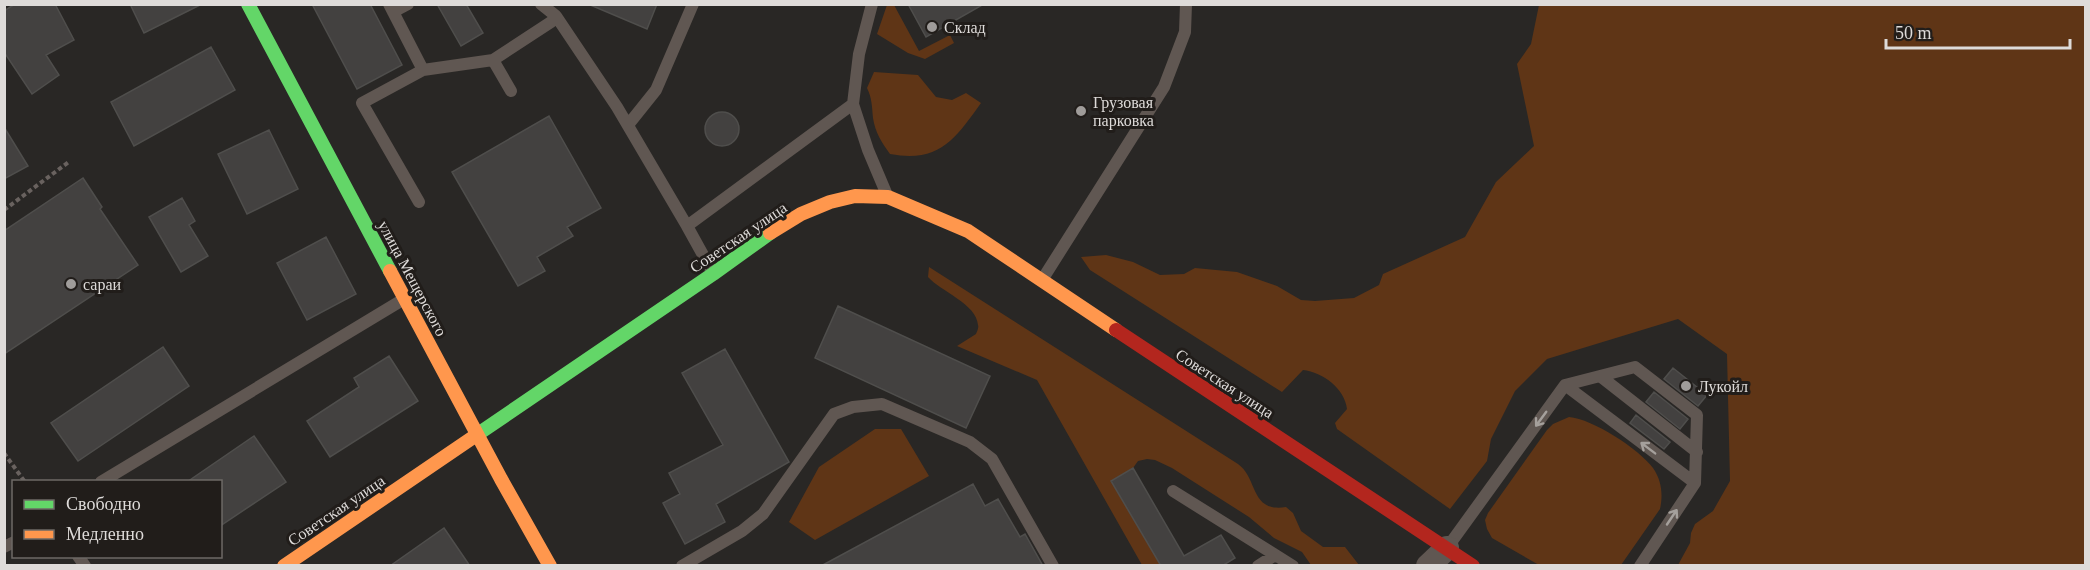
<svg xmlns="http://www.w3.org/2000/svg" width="2090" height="570" font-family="Georgia,serif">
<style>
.green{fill:#5f3516}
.building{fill:#434140;stroke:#4f4e4c;stroke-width:1.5}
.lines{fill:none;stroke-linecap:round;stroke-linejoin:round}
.path{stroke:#69625f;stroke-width:4;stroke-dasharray:4.5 3;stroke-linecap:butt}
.lane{stroke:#605752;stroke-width:12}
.street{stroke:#605752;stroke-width:24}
.fast{stroke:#63d668;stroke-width:14}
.slow{stroke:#ff974d;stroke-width:14}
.jam{stroke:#b3261e;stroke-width:14}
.oneway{stroke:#a5a09c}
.poi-dot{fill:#9f9c9a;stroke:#211d1a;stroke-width:2}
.labels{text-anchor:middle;stroke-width:6;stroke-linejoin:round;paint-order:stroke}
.poi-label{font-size:16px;fill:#dedbd9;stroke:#211d1a;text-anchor:start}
.street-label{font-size:16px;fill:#dedbd9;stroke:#211d1a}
</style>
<rect width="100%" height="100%" fill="#292725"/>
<path class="green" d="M 887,5 L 894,5 L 919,51 L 950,35 L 954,43 L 925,59 L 908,53 L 877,34 Z
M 1539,5 L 2085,5 L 2085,565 L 1678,565 L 1690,543 L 1691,533 L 1695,524 L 1713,511 L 1730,481 L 1727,354 L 1678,319 L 1547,359 L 1515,391 L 1491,439 L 1487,461 L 1450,509 L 1337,429 L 1335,423 L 1347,409 C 1345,389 1323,372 1303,370 L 1282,392 L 1090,270 L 1081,257 L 1106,255 L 1133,262 L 1160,275 L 1184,274 L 1195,268 L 1237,272 L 1277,286 L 1301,300 L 1315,301 L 1354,298 L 1379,285 L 1383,274 L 1465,237 L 1496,182 L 1534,146 L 1517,64 L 1531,44 Z
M 874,72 L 918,75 L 936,97 L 952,100 L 966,93 L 981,103 C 955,139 940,163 890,154 C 882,143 875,132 873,118 C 872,107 872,98 867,88 Z
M 929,267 L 1238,464 C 1258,478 1250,513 1286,507 L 1293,513 L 1301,531 L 1323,547 L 1345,547 L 1359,565 L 1311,565 L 1302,552 L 1274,538 L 1249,517 L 1172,468 L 1155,460 L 1147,459 L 1138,461 L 1133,468 L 1161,565 L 1142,565 L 1037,380 L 957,346 L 976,334 C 977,331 979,328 978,325 C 977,304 940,291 928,277 Z
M 1569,417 C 1593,419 1639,449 1653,468 C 1662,481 1663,495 1660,509 L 1621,565 L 1539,565 L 1492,538 L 1487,529 L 1485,520 L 1488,513 L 1547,430 L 1553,424 Z
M 875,429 L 901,429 L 929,476 L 815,540 L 789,522 L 819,467 Z"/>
<path class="building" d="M 15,4 L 55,4 L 74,40 L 46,55 L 59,75 L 32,94 L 4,52 L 4,11 Z
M 130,4 L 202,4 L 144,33 Z
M 312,4 L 370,4 L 402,65 L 357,89 Z
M 437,4 L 466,4 L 483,33 L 461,46 Z
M 588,4 L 657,4 L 647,29 Z
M 908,4 L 984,4 L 926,37 Z
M 211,47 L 235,90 L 134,146 L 111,102 Z
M705 129a17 17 0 1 1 34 0a17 17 0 1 1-34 0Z
M 549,116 L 601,208 L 567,227 L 573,236 L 537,257 L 545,271 L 518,286 L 452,172 Z
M 4,127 L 28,166 L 4,179 Z
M 269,130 L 298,189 L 247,214 L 218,154 Z
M 83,178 L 102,207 L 100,209 L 138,265 L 4,354 L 4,231 Z
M 182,198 L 195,221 L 189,225 L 208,256 L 181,272 L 149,217 Z
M 326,237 L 356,294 L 307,320 L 277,263 Z
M 838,306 L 990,376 L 966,428 L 815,358 Z
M 163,347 L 189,386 L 78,461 L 51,423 Z
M 725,349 L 789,462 L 716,504 L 725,522 L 685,544 L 663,503 L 680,494 L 669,473 L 723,445 L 682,373 Z
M 389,356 L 418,401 L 330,457 L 307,421 L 359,387 L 354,378 Z
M 1673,368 L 1707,395 L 1698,406 L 1664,379 Z
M 1654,392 L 1688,419 L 1680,429 L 1646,402 Z
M 1636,415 L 1670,442 L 1664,449 L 1630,423 Z
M 254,436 L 286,482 L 220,526 L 220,482 L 187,482 Z
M 1133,468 L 1184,556 L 1221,535 L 1235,558 L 1222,566 L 1161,566 L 1111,481 Z
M 973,484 L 985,506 L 998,499 L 1020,537 L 1025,534 L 1043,566 L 821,566 Z
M 444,528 L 470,566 L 390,566 Z"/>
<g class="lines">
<path class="path" d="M 4,210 L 70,161
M 4,453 L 25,482"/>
<path class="lane" d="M 389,4 L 423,70
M 393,12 L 408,4
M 556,16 L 617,107 L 687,226
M 511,91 L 493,60 L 551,22 L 556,16 L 541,4
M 853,104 L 868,150 L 887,195
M 628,125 L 656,90 L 693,4
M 419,202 L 362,103 L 423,70 L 493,60
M 713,273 L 687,226 L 853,104 L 859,54 L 872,4
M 1042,280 L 1164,87 L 1185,32 L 1186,4
M 1600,376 L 1697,452
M 1565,385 L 1695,483
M 101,482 L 404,299
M 1173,491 L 1293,566
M 4,547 L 14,542
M 1447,548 L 1565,385 L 1635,367 L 1697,415 L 1695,483 L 1640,566
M 78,556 L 85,566
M 682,566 L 742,531 L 763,514 L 834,414 L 853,407 L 882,404 L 970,442 L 992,459 L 1053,566
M 1258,566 L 1275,555"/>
<path class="street" d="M 1428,566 L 1447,548"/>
<path class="fast" d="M 248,4 L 390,271
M 475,436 L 713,274 L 770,233"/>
<path class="slow" d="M 770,233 L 801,214 L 830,202 L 855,196 L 888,197 L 968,231 L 1116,330
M 390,271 L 501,479 L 550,566
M 284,566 L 475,436"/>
<path class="jam" d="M 1116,330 L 1473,566"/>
</g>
<defs><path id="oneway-shaft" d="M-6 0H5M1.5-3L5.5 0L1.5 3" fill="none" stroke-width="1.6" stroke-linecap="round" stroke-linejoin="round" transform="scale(1.5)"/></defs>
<g class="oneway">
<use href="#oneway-shaft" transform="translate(1541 419) rotate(126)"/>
<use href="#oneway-shaft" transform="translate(1648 448) rotate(-143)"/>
<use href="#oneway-shaft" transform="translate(1672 517) rotate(-56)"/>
</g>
<g class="poi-dot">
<circle cx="932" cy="27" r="6"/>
<circle cx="1081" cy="111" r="6"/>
<circle cx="71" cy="284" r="6"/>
<circle cx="1686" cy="386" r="6"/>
</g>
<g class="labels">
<g class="poi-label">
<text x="944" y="33">Склад</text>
<text x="1093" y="108">Грузовая<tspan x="1093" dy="18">парковка</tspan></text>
<text x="83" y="290">сараи</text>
<text x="1698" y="392">Лукойл</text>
</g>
<g class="street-label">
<text transform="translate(738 237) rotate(-34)" y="6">Советская улица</text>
<text transform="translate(413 278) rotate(62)" y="6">улица Мещерского</text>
<text transform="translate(1225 383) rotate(33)" y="6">Советская улица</text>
<text transform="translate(336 510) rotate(-34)" y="6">Советская улица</text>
</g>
</g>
<rect width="2090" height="570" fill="none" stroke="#dedbd9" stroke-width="12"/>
<rect x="12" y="480" width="210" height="78" fill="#211d1a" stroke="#6d6966" stroke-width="1.5"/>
<rect x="24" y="500" width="30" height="9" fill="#63d668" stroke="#6d6966" stroke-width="1.5"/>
<text x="66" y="510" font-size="18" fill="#dedbd9">Свободно</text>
<rect x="24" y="530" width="30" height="9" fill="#ff974d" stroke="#6d6966" stroke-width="1.5"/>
<text x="66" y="540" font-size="18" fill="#dedbd9">Медленно</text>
<path d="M1886 39v9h184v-9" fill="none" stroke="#dedbd9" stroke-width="3"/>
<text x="1895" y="39" font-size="18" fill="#dedbd9" stroke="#211d1a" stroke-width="4.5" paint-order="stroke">50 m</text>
</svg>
